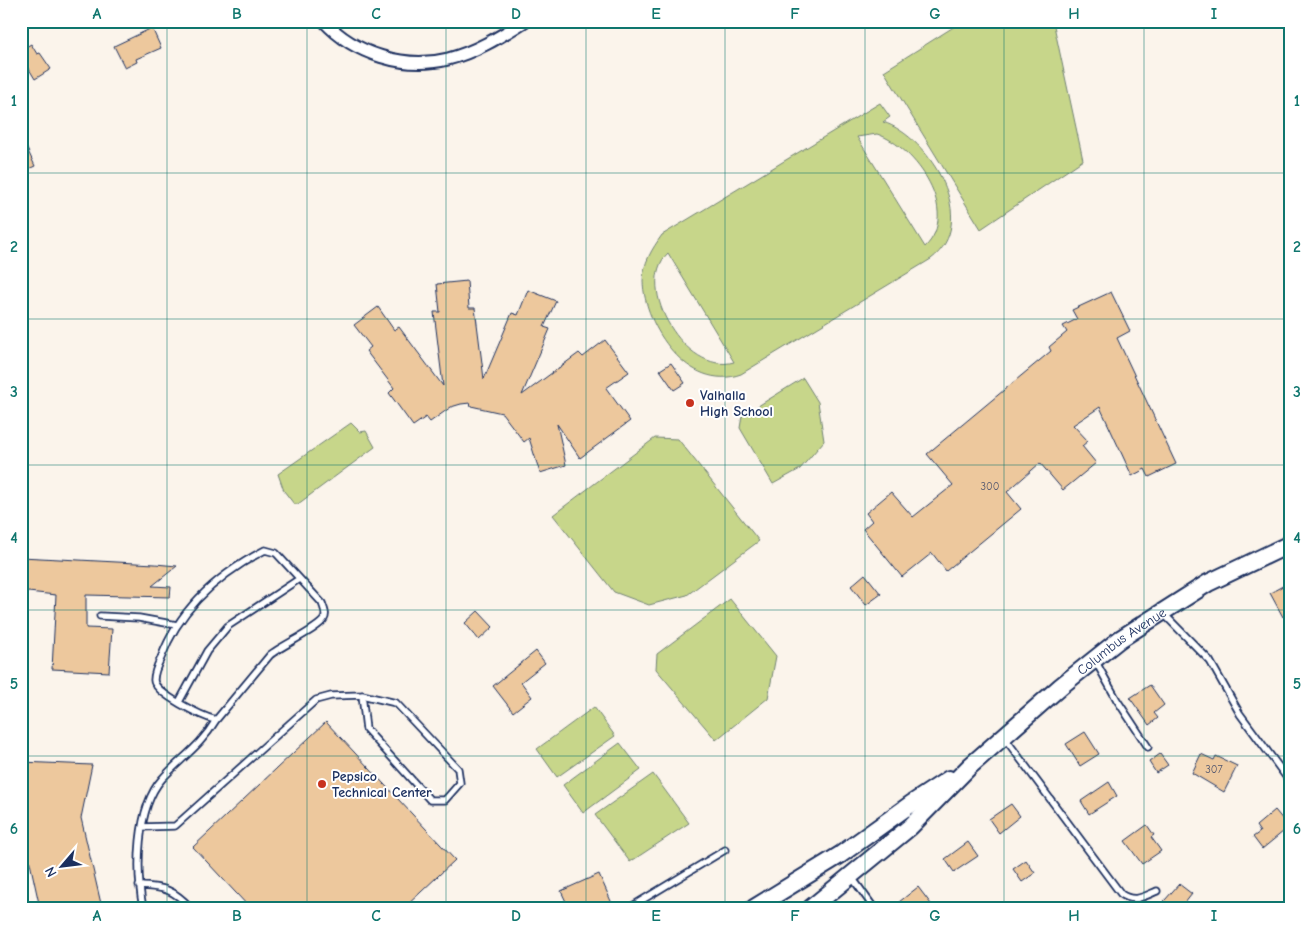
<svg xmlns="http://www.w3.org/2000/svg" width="1311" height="929" font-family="'Comic Neue',sans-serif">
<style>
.green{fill:#c7d68a;stroke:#718274;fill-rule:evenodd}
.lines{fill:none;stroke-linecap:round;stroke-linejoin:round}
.stream{stroke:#688dba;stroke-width:4}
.building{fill:#edc89d;stroke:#1b2f5e}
.lane-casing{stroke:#1b2f5e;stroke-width:9}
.street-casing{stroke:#1b2f5e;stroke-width:15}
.secondary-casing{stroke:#1b2f5e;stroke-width:20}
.lane{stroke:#fff;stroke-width:5.5}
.street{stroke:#fff;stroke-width:11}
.secondary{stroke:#fff;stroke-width:16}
.grid{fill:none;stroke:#0f766e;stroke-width:1;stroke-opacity:0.55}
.poi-dot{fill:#c8321e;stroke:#fff;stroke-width:2}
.labels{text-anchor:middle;stroke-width:4;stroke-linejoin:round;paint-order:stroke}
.number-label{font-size:11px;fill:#50556e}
.poi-label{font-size:14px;font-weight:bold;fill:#1b2f5e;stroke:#fff;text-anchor:start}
.street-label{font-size:14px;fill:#1b2f5e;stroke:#fff}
.neatline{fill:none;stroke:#0f766e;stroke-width:2}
.grid-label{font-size:16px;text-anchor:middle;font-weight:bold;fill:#0f766e}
</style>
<rect width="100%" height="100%" fill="#fbf4eb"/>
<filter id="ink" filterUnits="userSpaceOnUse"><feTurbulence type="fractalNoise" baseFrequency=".02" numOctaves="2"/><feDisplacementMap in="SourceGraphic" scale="10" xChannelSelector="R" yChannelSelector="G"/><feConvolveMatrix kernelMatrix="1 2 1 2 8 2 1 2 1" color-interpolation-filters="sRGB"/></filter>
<g filter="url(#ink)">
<path class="green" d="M 963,21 L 1053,21 L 1083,160 L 981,229 L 884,71 Z
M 880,103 L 890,117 L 883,122 C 930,137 981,222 931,259 L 741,374 C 689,393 644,326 643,281 C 643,263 652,249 662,235 ZM 877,134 C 916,147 961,212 925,247 L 857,137 ZM 668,253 L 734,362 C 686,376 633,287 668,253 Z
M 803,378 L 818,402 L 824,441 L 800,469 L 773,484 L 740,428 L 742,416 Z
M 351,423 L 360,432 L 366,431 L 375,447 L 298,504 L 294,504 L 284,491 L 278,474 Z
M 655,438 L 678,439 L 759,541 L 687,595 L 649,605 L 614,592 L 553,515 Z
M 730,599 L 776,656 L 768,698 L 716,740 L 656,669 L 657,654 Z
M 594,707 L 615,736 L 557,777 L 537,749 Z
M 620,743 L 641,770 L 583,813 L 563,785 Z
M 653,774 L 689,823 L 630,862 L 595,815 Z"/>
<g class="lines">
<path class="stream" d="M 1288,908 L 1290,906"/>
</g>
<path class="building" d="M 152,28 L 161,48 L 136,59 L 137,62 L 125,68 L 114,46 Z
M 31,44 L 37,54 L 40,53 L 51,69 L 35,79 L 26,64 L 21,68 L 21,50 Z
M 21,136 L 35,166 L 24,171 L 21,165 Z
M 467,281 L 469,308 L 475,308 L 484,379 L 512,313 L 518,315 L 528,290 L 556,301 L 544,327 L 550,329 L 522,395 L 579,353 L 583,357 L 605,340 L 629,372 L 606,388 L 630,421 L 580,458 L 557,424 L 566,465 L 540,473 L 529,438 L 524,442 L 502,413 L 471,406 L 470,403 L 461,404 L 451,407 L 430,422 L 426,417 L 413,426 L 389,393 L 394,388 L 366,351 L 371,347 L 354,325 L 378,307 L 394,330 L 399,327 L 443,386 L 434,312 L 440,312 L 437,284 Z
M 1111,292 L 1130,331 L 1117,338 L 1176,464 L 1149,477 L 1145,469 L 1132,476 L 1100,407 L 1073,425 L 1088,441 L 1082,446 L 1096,463 L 1063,490 L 1040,463 L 1007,492 L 1021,509 L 946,571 L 932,553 L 902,577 L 863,529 L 872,521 L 866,513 L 891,492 L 913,517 L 953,485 L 927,454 L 1051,351 L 1049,347 L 1067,332 L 1063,326 L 1077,319 L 1072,310 Z
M 671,363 L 685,383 L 674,390 L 660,370 Z
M 21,557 L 155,564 L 177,566 L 152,586 L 171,587 L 170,597 L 86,595 L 86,628 L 112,629 L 109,672 L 52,669 L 56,595 L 28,592 L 21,586 Z
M 865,574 L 881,594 L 866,605 L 851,586 Z
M 1290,582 L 1290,613 L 1283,617 L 1270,593 Z
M 478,611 L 493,627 L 479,640 L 465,623 Z
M 536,651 L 545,663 L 521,682 L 532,697 L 513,712 L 493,686 Z
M 1150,685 L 1164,705 L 1154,713 L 1158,718 L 1149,725 L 1130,698 Z
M 326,722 L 455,860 L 404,908 L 250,908 L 193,847 Z
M 1085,732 L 1099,754 L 1080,766 L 1066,744 Z
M 1160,754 L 1168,765 L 1156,773 L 1149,762 Z
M 1201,754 L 1214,760 L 1216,756 L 1237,766 L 1224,792 L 1192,773 Z
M 21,762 L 92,765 L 81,818 L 102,908 L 40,908 L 21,822 Z
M 1109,782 L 1117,796 L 1089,814 L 1081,801 Z
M 1011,804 L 1020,816 L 999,833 L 989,819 Z
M 1275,810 L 1289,827 L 1262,849 L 1253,837 L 1260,832 L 1256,826 Z
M 1147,825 L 1154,835 L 1151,837 L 1161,851 L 1142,864 L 1125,841 Z
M 968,842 L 978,856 L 954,872 L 945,859 Z
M 1026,860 L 1035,873 L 1022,882 L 1013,869 Z
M 599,874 L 614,908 L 569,908 L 561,891 Z
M 1179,884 L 1192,894 L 1181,908 L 1158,908 Z
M 918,887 L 934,908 L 904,908 L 899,902 Z"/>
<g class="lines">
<g class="lane-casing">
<path id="lane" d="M 265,550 L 276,553 L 322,603 C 324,609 327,614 324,619 C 320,628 281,646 270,655 L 216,720 C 203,717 154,693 154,680 C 154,673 158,664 161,658 C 179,609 219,574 265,550 Z
M 1163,613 L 1210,661 L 1240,714 L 1290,782
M 100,616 L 139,618 L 177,625
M 1096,662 L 1117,700 L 1148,747
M 179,702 L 207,651 L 228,626 L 299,579
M 1004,737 L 1121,894 C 1134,903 1143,897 1157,891
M 142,827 L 175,826 L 316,700 L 331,696 L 362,695 L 396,703 L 458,769 L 460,783 L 445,800 L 430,800 L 366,729 L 362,695
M 851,876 L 874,908
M 139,886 C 164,887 173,889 191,908
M 143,908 C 136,872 136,808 162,779 C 181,758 201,746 216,720
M 629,908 L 725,850"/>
</g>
<g class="street-casing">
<path id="street" d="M 324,21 C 354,54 405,70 448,59 C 476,52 501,36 525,21"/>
</g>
<g class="secondary-casing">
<g id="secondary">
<path d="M 754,908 L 840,855 L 911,804 L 949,779"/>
<path id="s1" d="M 811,908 L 910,827 L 970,766 L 1061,686 L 1120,639 L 1208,583 L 1290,544"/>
</g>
</g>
<use href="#lane" class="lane"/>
<use href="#street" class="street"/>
<use href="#secondary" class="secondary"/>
</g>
</g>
<path class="grid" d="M 167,21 L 167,908M 307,21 L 307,908M 446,21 L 446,908M 586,21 L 586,908M 725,21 L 725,908M 865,21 L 865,908M 1004,21 L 1004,908M 1144,21 L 1144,908M 21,173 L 1290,173M 21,319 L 1290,319M 21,465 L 1290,465M 21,610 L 1290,610M 21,756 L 1290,756"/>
<g class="poi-dot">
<circle cx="690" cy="403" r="5"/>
<circle cx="322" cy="784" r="5"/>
</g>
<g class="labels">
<g class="number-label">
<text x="990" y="490">300</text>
<text x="1214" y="773">307</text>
</g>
<g class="poi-label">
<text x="700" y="400">Valhalla<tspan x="700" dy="16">High School</tspan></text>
<text x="332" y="781">Pepsico<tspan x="332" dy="16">Technical Center</tspan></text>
</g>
<g class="street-label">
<text dy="5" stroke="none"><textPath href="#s1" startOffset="410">Columbus Avenue</textPath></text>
</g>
</g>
<rect width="1311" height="929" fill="none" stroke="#fff" stroke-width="55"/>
<g transform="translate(62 866) rotate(242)" stroke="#ffffff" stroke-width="4" paint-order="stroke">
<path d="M0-4L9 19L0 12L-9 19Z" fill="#1b2f5e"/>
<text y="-8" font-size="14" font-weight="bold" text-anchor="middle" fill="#1b2f5e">N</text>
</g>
<rect x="28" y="28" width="1256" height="874" class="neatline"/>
<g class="grid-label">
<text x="97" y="19">A</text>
<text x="237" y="19">B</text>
<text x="376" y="19">C</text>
<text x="516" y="19">D</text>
<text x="656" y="19">E</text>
<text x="795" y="19">F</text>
<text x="935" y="19">G</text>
<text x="1074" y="19">H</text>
<text x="1214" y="19">I</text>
<text x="14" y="106">1</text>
<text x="1297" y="106">1</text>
<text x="14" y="252">2</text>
<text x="1297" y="252">2</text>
<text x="14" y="397">3</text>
<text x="1297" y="397">3</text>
<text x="14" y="543">4</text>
<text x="1297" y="543">4</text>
<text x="14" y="689">5</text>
<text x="1297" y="689">5</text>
<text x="14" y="834">6</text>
<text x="1297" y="834">6</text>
<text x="97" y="921">A</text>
<text x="237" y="921">B</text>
<text x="376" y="921">C</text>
<text x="516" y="921">D</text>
<text x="656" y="921">E</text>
<text x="795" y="921">F</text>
<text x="935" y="921">G</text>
<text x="1074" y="921">H</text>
<text x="1214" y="921">I</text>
</g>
</svg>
